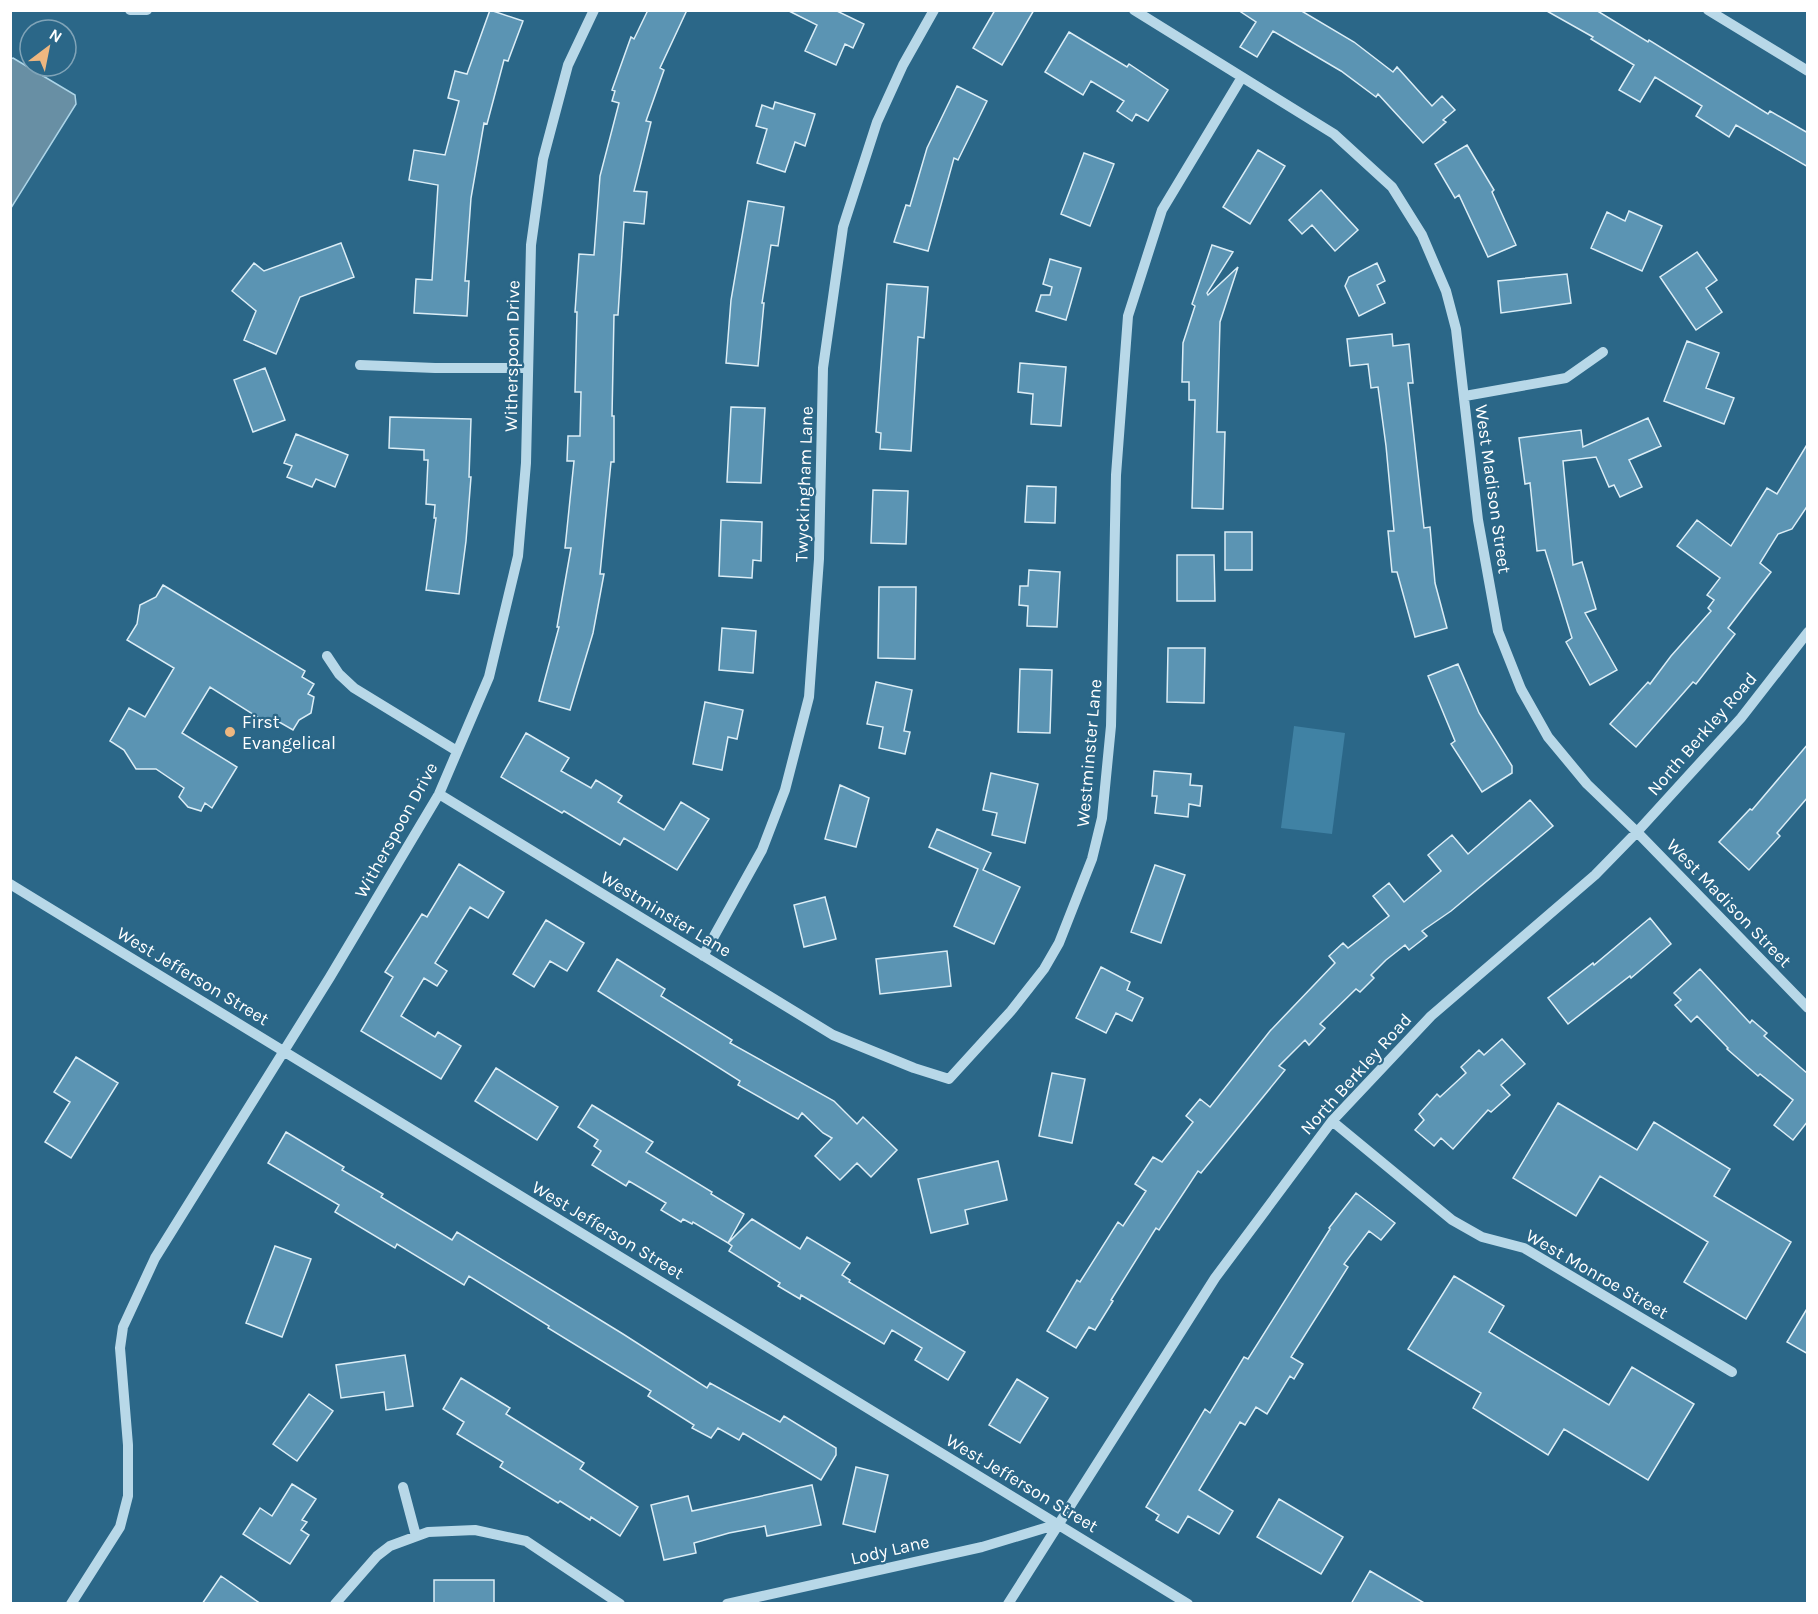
<svg xmlns="http://www.w3.org/2000/svg" width="1818" height="1614" font-family="Karla,sans-serif">
<style>
.green{fill:#4082a4}
.water{fill:#688fa4;stroke:#add5e8;stroke-width:1.5}
.building{fill:#5b94b3;stroke:#dbedf6;stroke-width:1.5}
.lines{fill:none;stroke-linecap:round;stroke-linejoin:round}
.minor{stroke:#b8d8e8;stroke-width:10}
.poi-dot{fill:#eeb780;stroke:#2b6788;stroke-width:2}
.labels{text-anchor:middle;stroke-width:4.5;stroke-linejoin:round;paint-order:stroke}
.street-label{font-size:18px;fill:#fff;stroke:#2b6788}
.poi-label{font-size:18px;fill:#fff;stroke:#2b6788;text-anchor:start}
</style>
<rect width="100%" height="100%" fill="#2b6788"/>
<path class="green" d="M 1294,726 L 1345,733 L 1332,834 L 1281,828 Z"/>
<path class="water" d="M 13,58 L 75,95 L 76,104 L 11,208 L 10,59 Z"/>
<path class="building" d="M 490,10 L 523,21 L 508,61 L 504,60 L 487,124 L 484,123 L 471,198 L 465,281 L 469,281 L 467,316 L 414,313 L 416,279 L 432,280 L 438,185 L 409,180 L 414,150 L 445,155 L 459,101 L 448,98 L 455,71 L 467,74 Z
M 648,10 L 687,10 L 660,68 L 664,70 L 646,121 L 651,122 L 634,191 L 647,192 L 644,224 L 624,222 L 618,315 L 614,315 L 612,416 L 614,416 L 614,462 L 611,462 L 600,574 L 604,574 L 593,633 L 570,710 L 539,701 L 559,627 L 557,627 L 571,548 L 565,548 L 574,461 L 567,461 L 568,436 L 580,436 L 581,392 L 575,392 L 577,312 L 575,312 L 579,254 L 594,255 L 600,176 L 619,103 L 612,101 L 615,91 L 612,90 L 631,37 L 634,39 Z
M 787,10 L 835,10 L 864,24 L 853,48 L 845,44 L 836,65 L 805,51 L 817,25 Z
M 995,10 L 1034,10 L 1002,65 L 973,48 Z
M 1238,10 L 1300,10 L 1354,42 L 1393,72 L 1397,67 L 1432,106 L 1442,96 L 1455,110 L 1443,120 L 1446,122 L 1423,143 L 1378,94 L 1376,97 L 1341,71 L 1273,31 L 1257,57 L 1240,47 L 1256,22 Z
M 1545,10 L 1596,10 L 1648,42 L 1649,40 L 1768,114 L 1770,111 L 1808,133 L 1808,167 L 1736,125 L 1729,137 L 1696,116 L 1702,106 L 1655,77 L 1640,102 L 1619,90 L 1634,65 L 1591,39 L 1593,37 Z
M 1069,32 L 1127,67 L 1129,64 L 1168,90 L 1148,121 L 1136,114 L 1132,121 L 1117,111 L 1124,101 L 1091,81 L 1083,95 L 1045,72 Z
M 957,86 L 987,101 L 958,160 L 954,158 L 928,251 L 894,242 L 906,205 L 910,206 L 927,148 Z
M 775,102 L 815,114 L 805,146 L 795,142 L 785,172 L 757,163 L 767,129 L 756,126 L 762,105 L 773,109 Z
M 1467,145 L 1494,190 L 1492,192 L 1516,245 L 1488,257 L 1459,195 L 1455,198 L 1435,164 Z
M 1258,150 L 1285,166 L 1250,224 L 1223,207 Z
M 1084,153 L 1114,164 L 1090,226 L 1061,214 Z
M 1321,190 L 1358,230 L 1335,251 L 1312,225 L 1302,234 L 1289,220 Z
M 748,201 L 784,207 L 778,246 L 771,245 L 762,303 L 764,303 L 758,366 L 726,363 L 731,300 Z
M 1629,211 L 1662,226 L 1642,271 L 1591,248 L 1607,212 L 1625,221 Z
M 341,243 L 354,277 L 300,297 L 276,354 L 244,340 L 256,311 L 232,291 L 254,263 L 264,271 Z
M 1212,245 L 1233,252 L 1207,293 L 1208,295 L 1238,267 L 1220,322 L 1217,432 L 1225,432 L 1223,509 L 1192,508 L 1195,400 L 1189,400 L 1189,382 L 1182,382 L 1183,343 L 1195,306 L 1192,304 Z
M 1697,252 L 1717,280 L 1706,288 L 1722,312 L 1696,330 L 1660,277 Z
M 1050,259 L 1081,268 L 1066,320 L 1036,311 L 1041,295 L 1050,295 L 1052,287 L 1043,284 Z
M 1377,263 L 1385,281 L 1377,285 L 1385,303 L 1359,316 L 1345,286 L 1349,277 Z
M 1567,274 L 1571,303 L 1501,313 L 1498,281 Z
M 887,284 L 928,287 L 924,338 L 918,337 L 911,451 L 880,449 L 881,433 L 876,432 Z
M 1392,334 L 1393,346 L 1409,344 L 1413,383 L 1408,383 L 1424,528 L 1430,527 L 1435,583 L 1447,628 L 1415,637 L 1397,572 L 1392,572 L 1388,531 L 1394,531 L 1386,446 L 1378,387 L 1371,388 L 1368,364 L 1350,366 L 1347,339 Z
M 1687,341 L 1719,353 L 1706,388 L 1734,398 L 1724,424 L 1664,401 Z
M 1020,363 L 1066,367 L 1061,426 L 1031,424 L 1033,394 L 1018,392 Z
M 265,368 L 285,420 L 253,432 L 234,380 Z
M 731,407 L 765,408 L 761,483 L 727,482 Z
M 390,417 L 471,419 L 469,477 L 471,477 L 466,541 L 459,594 L 426,590 L 436,518 L 434,518 L 435,505 L 426,504 L 428,460 L 424,460 L 424,450 L 389,448 Z
M 1648,418 L 1661,446 L 1629,460 L 1642,487 L 1620,497 L 1614,485 L 1609,487 L 1596,457 L 1563,461 L 1573,565 L 1582,562 L 1596,609 L 1585,613 L 1617,670 L 1590,685 L 1566,642 L 1572,638 L 1545,550 L 1537,551 L 1530,483 L 1525,484 L 1519,438 L 1581,430 L 1583,447 Z
M 296,434 L 348,455 L 335,487 L 316,479 L 312,487 L 287,477 L 292,466 L 284,463 Z
M 1808,443 L 1808,505 L 1792,529 L 1778,534 L 1760,563 L 1771,572 L 1728,628 L 1735,634 L 1696,684 L 1693,682 L 1636,747 L 1610,724 L 1648,682 L 1650,684 L 1671,656 L 1711,611 L 1708,608 L 1714,600 L 1707,595 L 1720,578 L 1677,546 L 1697,520 L 1731,546 L 1767,488 L 1777,494 Z
M 1027,486 L 1056,487 L 1055,523 L 1025,522 Z
M 873,490 L 908,491 L 906,544 L 871,543 Z
M 721,520 L 762,522 L 761,561 L 753,560 L 752,578 L 719,576 Z
M 1225,532 L 1252,532 L 1252,570 L 1225,570 Z
M 1177,555 L 1214,555 L 1215,601 L 1177,601 Z
M 1029,570 L 1060,572 L 1057,627 L 1027,626 L 1028,606 L 1019,605 L 1020,586 L 1028,586 Z
M 163,585 L 305,671 L 302,677 L 314,684 L 308,694 L 314,697 L 311,713 L 299,720 L 293,730 L 274,719 L 270,725 L 210,687 L 182,733 L 237,767 L 212,808 L 205,803 L 201,811 L 188,807 L 179,797 L 184,788 L 156,769 L 136,769 L 124,750 L 110,741 L 129,708 L 145,717 L 174,668 L 127,640 L 137,624 L 140,605 L 156,597 Z
M 879,587 L 916,587 L 915,659 L 878,658 Z
M 722,628 L 756,631 L 753,673 L 719,670 Z
M 1168,648 L 1205,648 L 1204,703 L 1167,702 Z
M 1458,664 L 1479,713 L 1512,766 L 1512,773 L 1482,792 L 1451,744 L 1455,741 L 1428,676 Z
M 1020,669 L 1052,670 L 1050,733 L 1018,732 Z
M 876,682 L 912,690 L 904,731 L 910,732 L 905,754 L 879,748 L 883,727 L 867,724 Z
M 705,702 L 743,710 L 737,739 L 728,737 L 722,770 L 693,764 Z
M 526,733 L 569,758 L 561,771 L 591,788 L 596,780 L 622,796 L 618,802 L 664,830 L 681,802 L 709,819 L 677,870 L 624,838 L 620,845 L 564,811 L 562,813 L 501,777 Z
M 1808,744 L 1808,797 L 1777,833 L 1780,836 L 1749,870 L 1719,842 L 1750,809 L 1752,810 Z
M 1154,771 L 1191,774 L 1190,785 L 1202,786 L 1200,806 L 1189,804 L 1188,817 L 1155,813 L 1157,796 L 1152,796 Z
M 991,773 L 1038,784 L 1025,843 L 992,835 L 997,813 L 983,810 Z
M 840,785 L 869,798 L 856,847 L 825,839 Z
M 1530,800 L 1553,826 L 1451,911 L 1422,931 L 1427,936 L 1409,950 L 1405,945 L 1386,960 L 1371,975 L 1374,978 L 1360,992 L 1356,989 L 1320,1024 L 1325,1028 L 1309,1045 L 1305,1040 L 1279,1066 L 1285,1070 L 1201,1173 L 1198,1171 L 1159,1230 L 1156,1228 L 1111,1300 L 1113,1301 L 1095,1330 L 1089,1327 L 1076,1348 L 1047,1331 L 1077,1280 L 1080,1282 L 1118,1222 L 1123,1226 L 1146,1191 L 1135,1184 L 1153,1157 L 1162,1162 L 1193,1122 L 1186,1116 L 1200,1099 L 1210,1107 L 1270,1031 L 1335,963 L 1329,956 L 1343,943 L 1348,948 L 1389,916 L 1373,896 L 1389,883 L 1404,902 L 1441,871 L 1428,855 L 1452,835 L 1468,854 Z
M 937,829 L 991,853 L 983,870 L 1020,887 L 994,944 L 954,926 L 978,869 L 929,847 Z
M 459,864 L 504,892 L 488,918 L 470,907 L 435,963 L 447,971 L 437,986 L 424,978 L 401,1016 L 435,1037 L 438,1032 L 461,1046 L 441,1079 L 361,1031 L 393,977 L 385,972 L 422,914 L 427,917 Z
M 1155,865 L 1185,875 L 1161,943 L 1131,932 Z
M 825,897 L 836,939 L 804,947 L 794,905 Z
M 1650,918 L 1671,944 L 1631,978 L 1630,976 L 1568,1024 L 1548,998 L 1593,963 L 1594,965 Z
M 546,920 L 584,943 L 567,971 L 550,961 L 534,987 L 513,974 Z
M 947,951 L 951,986 L 880,994 L 876,959 Z
M 617,959 L 665,989 L 661,996 L 732,1040 L 730,1043 L 834,1101 L 857,1124 L 863,1117 L 897,1150 L 871,1177 L 857,1163 L 840,1180 L 815,1156 L 832,1138 L 823,1133 L 802,1113 L 798,1119 L 738,1085 L 740,1081 L 598,991 Z
M 1101,967 L 1130,982 L 1127,990 L 1143,998 L 1132,1021 L 1116,1013 L 1106,1033 L 1076,1018 Z
M 1700,969 L 1750,1023 L 1752,1020 L 1767,1033 L 1764,1036 L 1808,1074 L 1808,1121 L 1793,1140 L 1774,1125 L 1793,1100 L 1760,1074 L 1758,1076 L 1727,1049 L 1728,1048 L 1697,1016 L 1691,1022 L 1675,1005 L 1681,1000 L 1674,993 Z
M 1502,1039 L 1525,1064 L 1501,1085 L 1510,1095 L 1491,1112 L 1488,1110 L 1453,1149 L 1441,1138 L 1434,1146 L 1415,1130 L 1424,1120 L 1419,1114 L 1437,1094 L 1440,1097 L 1466,1073 L 1461,1067 L 1479,1050 L 1484,1055 Z
M 76,1057 L 118,1083 L 71,1158 L 45,1142 L 70,1102 L 54,1092 Z
M 496,1068 L 558,1107 L 537,1140 L 475,1101 Z
M 1052,1073 L 1085,1079 L 1072,1143 L 1039,1136 Z
M 1558,1103 L 1637,1150 L 1654,1122 L 1730,1169 L 1714,1196 L 1791,1242 L 1746,1319 L 1684,1282 L 1708,1242 L 1600,1176 L 1576,1216 L 1513,1178 Z
M 592,1105 L 653,1142 L 646,1152 L 712,1192 L 711,1194 L 744,1214 L 728,1243 L 693,1222 L 692,1224 L 683,1219 L 681,1222 L 661,1210 L 666,1203 L 629,1181 L 626,1186 L 592,1165 L 601,1151 L 594,1146 L 598,1140 L 578,1127 Z
M 286,1132 L 344,1167 L 342,1170 L 383,1194 L 381,1197 L 452,1240 L 457,1232 L 623,1334 L 707,1388 L 710,1383 L 780,1422 L 784,1416 L 836,1448 L 836,1455 L 821,1480 L 743,1433 L 739,1440 L 718,1428 L 711,1438 L 692,1428 L 694,1425 L 648,1396 L 651,1391 L 548,1328 L 549,1326 L 469,1276 L 464,1285 L 397,1244 L 395,1248 L 335,1212 L 339,1205 L 268,1163 Z
M 998,1161 L 1007,1200 L 965,1210 L 968,1224 L 931,1233 L 918,1179 Z
M 1356,1193 L 1395,1223 L 1381,1240 L 1369,1231 L 1344,1264 L 1348,1267 L 1291,1357 L 1303,1364 L 1294,1379 L 1290,1376 L 1267,1414 L 1256,1407 L 1245,1425 L 1240,1422 L 1199,1490 L 1233,1511 L 1219,1534 L 1188,1516 L 1178,1533 L 1156,1520 L 1159,1515 L 1146,1507 L 1205,1409 L 1210,1413 L 1244,1357 L 1248,1359 L 1330,1229 L 1329,1228 Z
M 752,1219 L 800,1249 L 807,1237 L 850,1263 L 842,1275 L 850,1280 L 849,1282 L 965,1352 L 948,1380 L 915,1360 L 922,1348 L 892,1330 L 884,1344 L 801,1295 L 800,1299 L 778,1286 L 780,1283 L 729,1251 L 732,1246 L 728,1243 Z
M 275,1246 L 311,1259 L 282,1337 L 246,1323 Z
M 1454,1276 L 1504,1306 L 1489,1332 L 1609,1405 L 1632,1367 L 1694,1404 L 1648,1480 L 1564,1429 L 1548,1455 L 1473,1408 L 1481,1393 L 1408,1349 Z
M 1808,1307 L 1808,1354 L 1787,1342 Z
M 405,1355 L 413,1406 L 386,1410 L 384,1392 L 341,1398 L 336,1365 Z
M 461,1378 L 510,1408 L 506,1414 L 584,1463 L 580,1469 L 638,1507 L 620,1536 L 591,1517 L 590,1520 L 560,1501 L 558,1503 L 500,1467 L 503,1462 L 457,1434 L 464,1422 L 443,1409 Z
M 1017,1379 L 1048,1398 L 1020,1443 L 989,1425 Z
M 309,1394 L 333,1411 L 297,1461 L 273,1444 Z
M 856,1467 L 888,1475 L 875,1532 L 843,1524 Z
M 292,1484 L 316,1499 L 302,1520 L 307,1522 L 301,1530 L 309,1535 L 290,1564 L 243,1534 L 260,1508 L 272,1516 Z
M 812,1485 L 821,1525 L 767,1536 L 765,1526 L 729,1533 L 694,1543 L 696,1553 L 664,1560 L 651,1505 L 688,1496 L 692,1511 Z
M 1279,1499 L 1343,1537 L 1321,1574 L 1257,1537 Z
M 1370,1571 L 1426,1604 L 1351,1604 Z
M 221,1576 L 261,1604 L 202,1604 Z
M 434,1580 L 494,1580 L 494,1604 L 434,1604 Z"/>
<g class="lines">
<path class="minor" d="M 130,10 L 147,10
M 1134,10 L 1334,134 L 1392,187 L 1422,235 L 1446,291 L 1456,329 L 1478,520 L 1498,631 L 1521,689 L 1548,737 L 1587,784 L 1637,832 L 1808,1008
M 1708,10 L 1808,71
M 360,365 L 435,368 L 527,368
M 1465,396 L 1566,378 L 1603,352
M 327,656 L 339,674 L 354,688 L 457,751
M 439,794 L 833,1035 L 914,1068 L 949,1079 L 1011,1011 L 1044,969 L 1059,943 L 1092,859 L 1102,818 L 1111,726 L 1116,475 L 1128,316 L 1162,210 L 1242,77
M 10,884 L 1188,1604
M 703,956 L 762,850 L 785,790 L 809,697 L 819,559 L 823,368 L 843,227 L 877,122 L 903,65 L 934,10
M 1332,1121 L 1452,1220 L 1482,1237 L 1524,1248 L 1732,1372
M 403,1487 L 416,1536
M 71,1604 L 120,1527 L 128,1496 L 128,1445 L 120,1348 L 123,1327 L 155,1258 L 330,977 L 439,794 L 489,677 L 518,556 L 526,463 L 531,245 L 543,159 L 568,65 L 594,10
M 335,1604 L 377,1556 L 390,1546 L 428,1532 L 475,1530 L 526,1541 L 620,1604
M 727,1604 L 982,1547 L 1058,1524
M 1008,1604 L 1215,1278 L 1332,1121 L 1431,1016 L 1595,875 L 1637,832 L 1741,718 L 1808,632"/>
</g>
<circle class="poi-dot" cx="230" cy="732" r="6"/>
<g class="labels">
<g class="street-label">
<text transform="translate(512 356) rotate(-89)" y="6">Witherspoon Drive</text>
<text transform="translate(804 484) rotate(-88)" y="6">Twyckingham Lane</text>
<text transform="translate(1493 489) rotate(82)" y="6">West Madison Street</text>
<text transform="translate(1702 734) rotate(-49)" y="6">North Berkley Road</text>
<text transform="translate(1089 753) rotate(-85)" y="6">Westminster Lane</text>
<text transform="translate(396 830) rotate(-61)" y="6">Witherspoon Drive</text>
<text transform="translate(1729 903) rotate(46)" y="6">West Madison Street</text>
<text transform="translate(666 914) rotate(31)" y="6">Westminster Lane</text>
<text transform="translate(193 976) rotate(31)" y="6">West Jefferson Street</text>
<text transform="translate(1356 1074) rotate(-48)" y="6">North Berkley Road</text>
<text transform="translate(608 1230) rotate(31)" y="6">West Jefferson Street</text>
<text transform="translate(1597 1274) rotate(30)" y="6">West Monroe Street</text>
<text transform="translate(1022 1483) rotate(31)" y="6">West Jefferson Street</text>
<text transform="translate(890 1550) rotate(-13)" y="6">Lody Lane</text>
</g>
<g class="poi-label">
<text x="242" y="728">First<tspan x="242" dy="21">Evangelical</tspan></text>
</g>
</g>
<rect width="1818" height="1614" fill="none" stroke="#ffffff" stroke-width="24"/>
<g transform="translate(48 48) rotate(32)"><circle r="28" fill="#2b6788" stroke="#80a4b8" stroke-width="1.5"/>
<path d="M0-4.5L10 22L0 15L-10 22Z" fill="#eeb780"/>
<text y="-9" font-size="16" font-weight="bold" text-anchor="middle" fill="#ffffff">N</text>
</g>
</svg>
